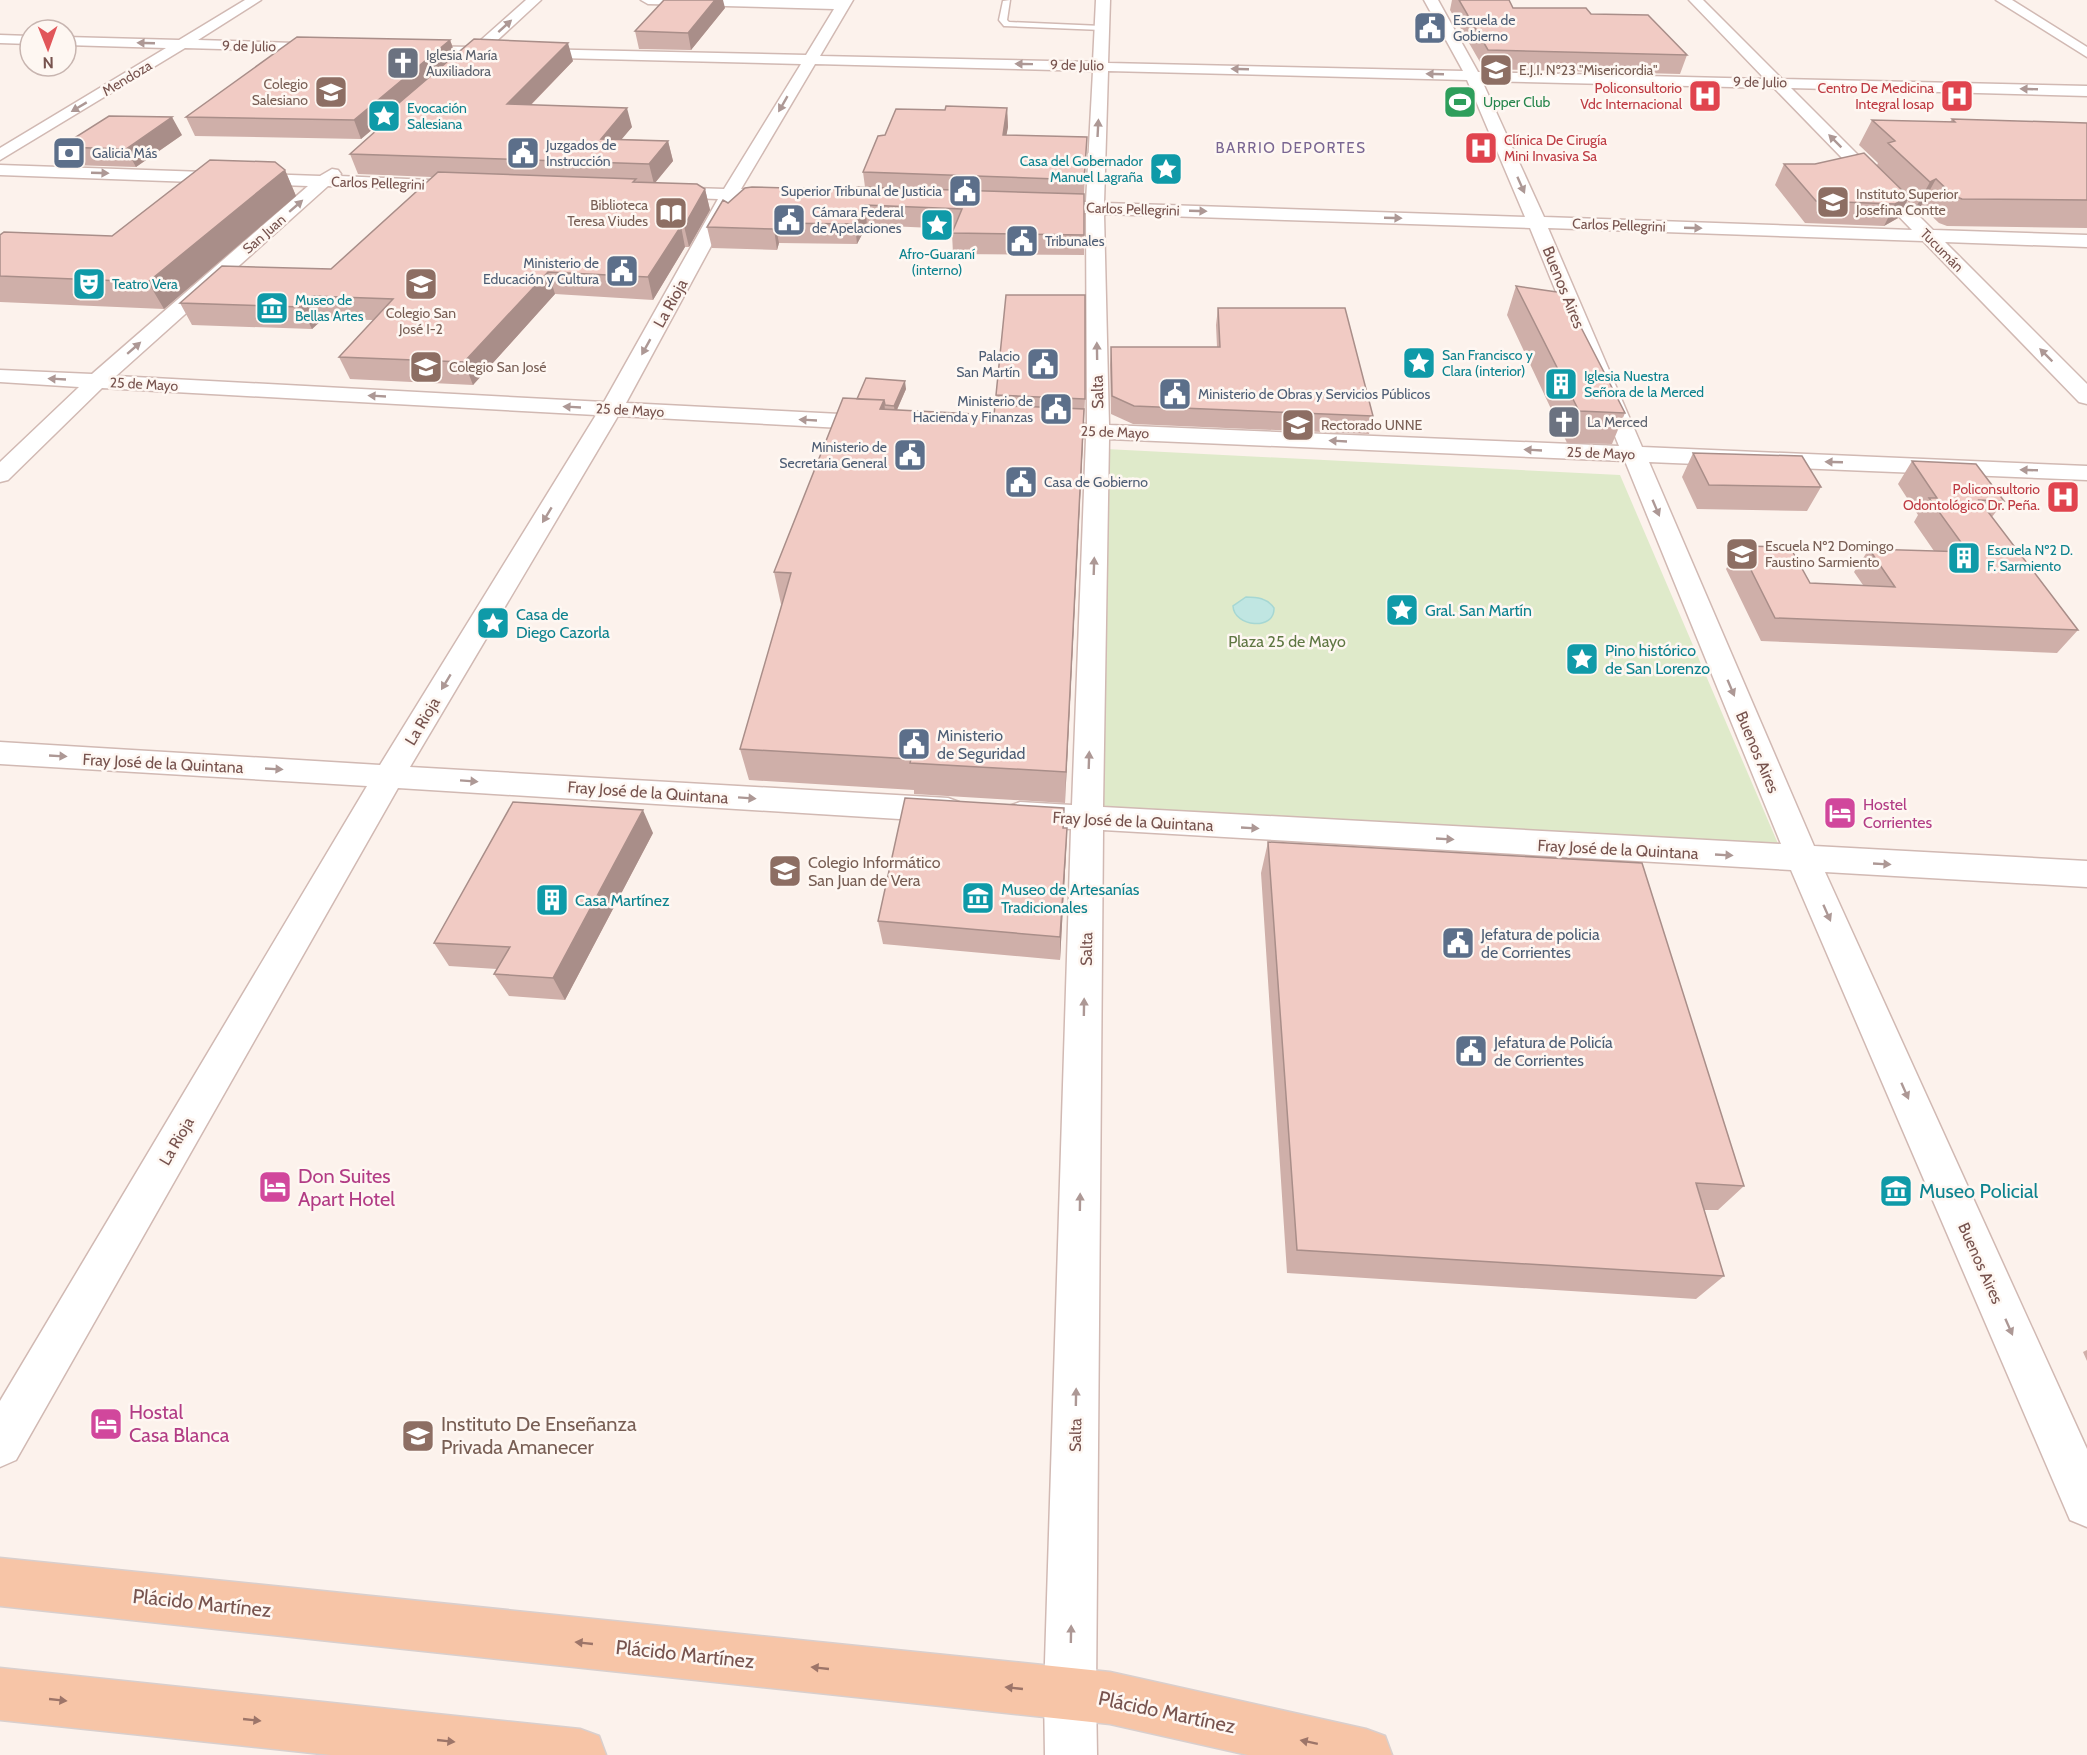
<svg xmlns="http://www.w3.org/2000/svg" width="2087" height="1755" font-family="Cabin,sans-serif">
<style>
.green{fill:#dfeaca}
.water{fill:#c0e6e2;stroke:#a6d7d3;stroke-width:1.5}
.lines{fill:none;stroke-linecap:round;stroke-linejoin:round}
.service-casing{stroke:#d1b9b3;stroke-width:3}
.minor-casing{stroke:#d1b9b3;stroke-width:3}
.primary-casing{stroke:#d9cfcd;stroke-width:3}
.service{fill:#fff;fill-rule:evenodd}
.minor{fill:#fff;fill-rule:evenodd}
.primary{fill:#f7c5a7;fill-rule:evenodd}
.wall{fill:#cfafa9}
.shaded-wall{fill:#a98e89}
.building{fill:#f1cbc4;stroke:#a98e89;stroke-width:1.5}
.oneway{fill:#ad9895}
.oneway2{fill:#9d7569}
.labels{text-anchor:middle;stroke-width:5;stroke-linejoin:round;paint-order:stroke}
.far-service-label{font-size:14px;fill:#4e5e75;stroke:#fef7f2;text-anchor:start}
.far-street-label{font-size:14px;fill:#77534e;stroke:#fef7f2}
.far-worship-label{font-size:14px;fill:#5b616d;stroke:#fef7f2;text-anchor:start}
.far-education-label{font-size:14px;fill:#785e54;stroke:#fef7f2;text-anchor:start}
.far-health-label{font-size:14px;fill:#be3a42;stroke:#fef7f2;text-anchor:end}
.far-leisure-label{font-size:14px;fill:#27864d;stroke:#fef7f2;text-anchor:start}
.far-culture-label{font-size:14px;fill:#0d838f;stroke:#fef7f2;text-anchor:start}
.far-neighbourhood-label{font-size:15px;letter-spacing:1.5px;fill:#796692;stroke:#fef7f2}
.street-label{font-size:16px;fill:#77534e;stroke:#fef7f2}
.culture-label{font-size:16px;fill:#0d838f;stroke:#fef7f2;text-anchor:start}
.park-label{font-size:16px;fill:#5f7743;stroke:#fef7f2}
.service-label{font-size:16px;fill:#4e5e75;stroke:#fef7f2;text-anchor:start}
.hotel-label{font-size:16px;fill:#b23c85;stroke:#fef7f2;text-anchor:start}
.education-label{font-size:16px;fill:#785e54;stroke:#fef7f2;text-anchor:start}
.near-hotel-label{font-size:20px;fill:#b23c85;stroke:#fef7f2;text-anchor:start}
.near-culture-label{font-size:20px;fill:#0d838f;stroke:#fef7f2;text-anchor:start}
.near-education-label{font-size:20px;fill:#785e54;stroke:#fef7f2;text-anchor:start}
.near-street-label{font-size:20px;fill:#77534e;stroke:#fef7f2}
</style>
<rect width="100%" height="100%" fill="#fcf2ec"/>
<path class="green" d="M 1106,449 L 1620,475 L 1779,846 L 1099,814 Z"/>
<path class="water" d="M 1246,597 C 1257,597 1267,598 1274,608 C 1275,631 1234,627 1233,606 Z"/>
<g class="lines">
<g class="service-casing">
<path id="service" d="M 1010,0 L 1007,20 L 1009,22 L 1102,26 L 1106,28 L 1102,30 L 1004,26 L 999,20 L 1003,1 Z"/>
</g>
<g class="minor-casing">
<path id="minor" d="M 245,0 L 261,0 L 198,40 L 328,44 L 335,48 L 328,52 L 185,48 L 0,160 L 0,148 L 166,48 L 66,45 L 66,37 L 179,40 Z
M 526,0 L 541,0 L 489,48 L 806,55 L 834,9 L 648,4 L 641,0 L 853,0 L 820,56 L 1093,62 L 1096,0 L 1110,0 L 1108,63 L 1463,71 L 1424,0 L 1438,0 L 1478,72 L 1765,79 L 1689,0 L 1703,0 L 1782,79 L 2087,86 L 2087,96 L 1791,88 L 1933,230 L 2087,235 L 2087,247 L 1945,242 L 2087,384 L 2087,404 L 2079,402 L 1923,241 L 1548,228 L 1642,447 L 2087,466 L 2087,480 L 1649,462 L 1814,846 L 2087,861 L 2087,887 L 1825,872 L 2087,1449 L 2087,1527 L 2070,1520 L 1791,870 L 1103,830 L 1096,1694 L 1097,1755 L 1045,1755 L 1044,1694 L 1071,829 L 1020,826 L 1009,822 L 1004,814 L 1009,806 L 1020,802 L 1072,805 L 1086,438 L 1030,434 L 1027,429 L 1030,424 L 1038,422 L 1087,424 L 1086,213 L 1039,211 L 1033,210 L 1030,206 L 1033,202 L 1039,201 L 1086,202 L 1093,71 L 815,64 L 741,189 L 784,191 L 790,192 L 793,196 L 790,200 L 784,201 L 736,200 L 626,403 L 879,416 L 887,418 L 890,423 L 887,428 L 879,430 L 618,416 L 410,767 L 948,798 L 959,802 L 964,810 L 959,818 L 948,822 L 398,788 L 16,1460 L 0,1467 L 0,1401 L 367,786 L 0,764 L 0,742 L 380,765 L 596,415 L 102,388 L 8,480 L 0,482 L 0,462 L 79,387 L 0,382 L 0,370 L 92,374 L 308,186 L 0,175 L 0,165 L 320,176 L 332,169 L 338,170 L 341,174 L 339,176 L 475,182 L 478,186 L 475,190 L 469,191 L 328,186 L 116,376 L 604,402 L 718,199 L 661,197 L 655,196 L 652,192 L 655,188 L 661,187 L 724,189 L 801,64 L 480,56 L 468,63 L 461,59 L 463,56 L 409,54 L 402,50 L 409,46 L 473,47 ZM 1108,71 L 1467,80 L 1525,217 L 1104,203 ZM 1482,81 L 1774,88 L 1912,230 L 1544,217 ZM 1104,214 L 1530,228 L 1619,446 L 1109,425 ZM 1109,439 L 1625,461 L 1781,844 L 1103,807 Z
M 1996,0 L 2012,0 L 2087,47 L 2087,57 Z
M 0,35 L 30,36 L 30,44 L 0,43 Z"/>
</g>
<g class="primary-casing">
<path id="primary" d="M 0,1558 L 1110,1672 L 1366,1729 L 1385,1736 L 1392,1755 L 1248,1755 L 1110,1724 L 0,1606 Z
M 0,1668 L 580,1729 L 599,1736 L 606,1755 L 331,1755 L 0,1720 Z"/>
</g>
<use href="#service" class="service"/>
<use href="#minor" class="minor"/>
<use href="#primary" class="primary"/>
</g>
<path class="wall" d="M 1452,0 L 1509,0 L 1513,8 L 1591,14 L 1687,55 L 1680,74 L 1484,69 L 1450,10 Z
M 725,8 L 691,50 L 639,49 L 635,31 Z
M 450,40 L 456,55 L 573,61 L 531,105 L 632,127 L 621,139 L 668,141 L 673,161 L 655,183 L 705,189 L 710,210 L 689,247 L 685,247 L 653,300 L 555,294 L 473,385 L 350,379 L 339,357 L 373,320 L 323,319 L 312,329 L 192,325 L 180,303 L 331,269 L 432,177 L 358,174 L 350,154 L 381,126 L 380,123 L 361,139 L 195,136 L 186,117 Z
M 1007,108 L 1008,127 L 1006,135 L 1087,137 L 1084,194 L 1084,255 L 953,254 L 952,233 L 954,229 L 867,225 L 857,244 L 779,243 L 777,250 L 712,248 L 707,227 L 728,203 L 855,190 L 865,187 L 863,172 L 885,135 L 945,110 Z
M 1952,119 L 2087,123 L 2087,228 L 1947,226 L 1939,223 L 1921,206 L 1915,209 L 1907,201 L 1898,218 L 1884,226 L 1805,223 L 1775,185 L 1784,164 L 1877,165 L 1878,163 L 1859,145 L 1872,120 L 1950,122 Z
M 182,135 L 136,167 L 71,165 L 60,147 Z
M 285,170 L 296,196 L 164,309 L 0,302 L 0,235 L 112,236 Z
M 1516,286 L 1567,306 L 1625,413 L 1612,444 L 1567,443 L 1507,315 Z
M 1218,308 L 1373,416 L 1369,434 L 1133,424 L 1111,414 L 1110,365 L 1111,347 L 1217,347 L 1216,325 Z
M 906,389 L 897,410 L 994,415 L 997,405 L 996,395 L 1085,399 L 1065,803 L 914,794 L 914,790 L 749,780 L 740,749 L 782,604 L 781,604 L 774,572 L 857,399 Z
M 1693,453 L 1821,487 L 1807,511 L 1697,509 L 1682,477 Z
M 1912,461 L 2004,501 L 1992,517 L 2078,630 L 2057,653 L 1761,641 L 1726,569 L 1739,546 L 1810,583 L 1863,585 L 1854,572 L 1869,549 L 1934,551 L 1914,522 L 1918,515 L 1898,484 Z
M 1064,808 L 1064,828 L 1067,828 L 1066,852 L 1060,960 L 883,944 L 878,921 Z
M 653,833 L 565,1000 L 509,996 L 494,974 L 497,969 L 449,966 L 434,943 Z
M 1268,842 L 1744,1186 L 1718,1210 L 1704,1210 L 1724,1276 L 1696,1299 L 1287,1273 L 1261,873 Z
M 2087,1350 L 2087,1361 L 2083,1352 Z"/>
<path class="shaded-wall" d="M 715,0 L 723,0 L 725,8 L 691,50 L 688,33 Z
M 450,40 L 456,57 L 379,120 L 380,123 L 361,139 L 354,120 Z
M 568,43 L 573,61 L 513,123 L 507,104 Z
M 627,108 L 632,127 L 606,158 L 601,139 Z
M 1007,108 L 1008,127 L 1003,154 L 1003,135 Z
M 172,117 L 182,135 L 136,167 L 126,149 Z
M 668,141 L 673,161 L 654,184 L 649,164 Z
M 285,170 L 296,196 L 164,309 L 148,282 Z
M 1936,179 L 1921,206 L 1915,209 L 1930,182 Z
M 705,189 L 710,210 L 689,247 L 684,226 Z
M 1909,197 L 1898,218 L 1884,226 L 1895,204 Z
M 865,205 L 867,225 L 857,244 L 855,224 Z
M 775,223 L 779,243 L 777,250 L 774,229 Z
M 681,226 L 685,247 L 653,300 L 648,277 Z
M 548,272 L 555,294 L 473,385 L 464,362 Z
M 312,296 L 323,319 L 312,329 L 301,307 Z
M 905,381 L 906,389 L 895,414 L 894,406 Z
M 884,400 L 887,431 L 880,409 Z
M 1084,409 L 1083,440 L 1065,803 L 1066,772 Z
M 643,810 L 653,833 L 565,1000 L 553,978 Z
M 1067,828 L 1066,852 L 1060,960 L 1060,937 Z"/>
<path class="building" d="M 664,0 L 715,0 L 688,33 L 635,31 Z
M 1459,0 L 1509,0 L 1513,8 L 1586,8 L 1591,14 L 1648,15 L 1687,55 L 1488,50 Z
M 297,37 L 450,40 L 354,120 L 186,117 Z
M 474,39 L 568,43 L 507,104 L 627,108 L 601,139 L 668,141 L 649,164 L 350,154 L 388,120 L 379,120 Z
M 946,106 L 1007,108 L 1003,135 L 1087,137 L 1084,180 L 863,172 L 878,136 L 885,135 L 896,109 L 945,110 Z
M 109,116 L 172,117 L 126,149 L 60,147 Z
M 1952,119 L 2087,123 L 2087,200 L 1962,199 L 1954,196 L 1936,179 L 1930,182 L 1888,143 L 1895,141 L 1872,120 L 1955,122 Z
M 1864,153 L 1909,197 L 1895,204 L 1816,201 L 1784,164 L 1815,164 Z
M 210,160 L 275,162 L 285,170 L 148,282 L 0,276 L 0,235 L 4,232 L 112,236 Z
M 438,172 L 636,179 L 633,182 L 697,184 L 705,189 L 684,226 L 681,226 L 648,277 L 548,272 L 464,362 L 339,357 L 393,299 L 312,296 L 301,307 L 180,303 L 222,266 L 331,269 Z
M 752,187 L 855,190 L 857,187 L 1084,194 L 1084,235 L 952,233 L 962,209 L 865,205 L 855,224 L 775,223 L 774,229 L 707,227 L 723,200 L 728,203 L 745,188 Z
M 1516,286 L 1557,292 L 1562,296 L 1567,306 L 1571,308 L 1625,413 L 1579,411 Z
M 1006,295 L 1085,295 L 1085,399 L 996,395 Z
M 1218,308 L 1345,308 L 1373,416 L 1134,406 L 1112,396 L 1111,347 L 1220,347 Z
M 866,378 L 905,381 L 894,406 L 885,405 L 884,400 L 857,399 Z
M 843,398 L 884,400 L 880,409 L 994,415 L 995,405 L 1084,409 L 1066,772 L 910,763 L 911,759 L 740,749 L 791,573 L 774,572 Z
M 1693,453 L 1802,456 L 1821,487 L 1709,485 Z
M 1912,461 L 1976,464 L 2004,501 L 1979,500 L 2078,630 L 1775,618 L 1739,546 L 1790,547 L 1810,583 L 1895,587 L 1869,549 L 1968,552 L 1929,498 L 1937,498 Z
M 905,798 L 1064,808 L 1063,828 L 1067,828 L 1060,937 L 878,921 Z
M 513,802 L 643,810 L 553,978 L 494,974 L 510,947 L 434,943 Z
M 1268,842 L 1642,863 L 1744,1186 L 1696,1183 L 1724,1276 L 1297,1250 Z"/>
<defs><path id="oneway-solid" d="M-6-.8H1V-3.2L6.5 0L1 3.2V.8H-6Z" transform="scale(1.5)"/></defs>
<g class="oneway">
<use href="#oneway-solid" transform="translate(505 26) rotate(-42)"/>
<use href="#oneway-solid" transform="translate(146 43) rotate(-178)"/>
<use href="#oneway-solid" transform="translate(1024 64) rotate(-179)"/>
<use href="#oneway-solid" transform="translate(1240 69) rotate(-178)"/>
<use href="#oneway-solid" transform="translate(1435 74) rotate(-178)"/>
<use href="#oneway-solid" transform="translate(2029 89) rotate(-178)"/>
<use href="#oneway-solid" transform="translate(783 104) rotate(120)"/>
<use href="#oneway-solid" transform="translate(79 107) rotate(149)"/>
<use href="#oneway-solid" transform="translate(1098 128) rotate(-87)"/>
<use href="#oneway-solid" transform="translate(1835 141) rotate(-135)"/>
<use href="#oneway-solid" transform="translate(100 173) rotate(2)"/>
<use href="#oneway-solid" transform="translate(1521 185) rotate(66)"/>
<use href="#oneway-solid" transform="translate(296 206) rotate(-41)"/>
<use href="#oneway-solid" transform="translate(1198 211) rotate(2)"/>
<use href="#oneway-solid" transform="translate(1393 218) rotate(2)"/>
<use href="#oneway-solid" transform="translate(1693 228) rotate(2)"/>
<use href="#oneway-solid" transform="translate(646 347) rotate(119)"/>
<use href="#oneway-solid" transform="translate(134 348) rotate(-41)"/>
<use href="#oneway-solid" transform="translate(1097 351) rotate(-91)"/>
<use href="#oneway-solid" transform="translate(2046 355) rotate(-135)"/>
<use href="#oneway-solid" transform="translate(57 379) rotate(-177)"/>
<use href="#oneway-solid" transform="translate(377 396) rotate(-177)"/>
<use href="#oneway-solid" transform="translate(572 407) rotate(-177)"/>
<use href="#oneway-solid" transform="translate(808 420) rotate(-177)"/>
<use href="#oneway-solid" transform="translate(1338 441) rotate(-177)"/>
<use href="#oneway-solid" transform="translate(1533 450) rotate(-177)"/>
<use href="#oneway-solid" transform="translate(1834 462) rotate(-178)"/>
<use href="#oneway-solid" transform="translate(2029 470) rotate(-178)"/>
<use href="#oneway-solid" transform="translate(1656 508) rotate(67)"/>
<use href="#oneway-solid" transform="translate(547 515) rotate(121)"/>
<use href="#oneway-solid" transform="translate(1094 566) rotate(-88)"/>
<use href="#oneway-solid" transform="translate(446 682) rotate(121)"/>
<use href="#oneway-solid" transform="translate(1731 688) rotate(67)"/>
<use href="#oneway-solid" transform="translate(58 756) rotate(3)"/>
<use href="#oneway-solid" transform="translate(1089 760) rotate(-88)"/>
<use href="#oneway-solid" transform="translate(274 769) rotate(3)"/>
<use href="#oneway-solid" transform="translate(469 781) rotate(4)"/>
<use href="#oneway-solid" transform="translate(747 798) rotate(4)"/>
<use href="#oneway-solid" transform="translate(1250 828) rotate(3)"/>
<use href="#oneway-solid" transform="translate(1445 839) rotate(3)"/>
<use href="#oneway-solid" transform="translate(1724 855) rotate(3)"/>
<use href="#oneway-solid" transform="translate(1882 864) rotate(3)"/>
<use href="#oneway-solid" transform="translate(1827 913) rotate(66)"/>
<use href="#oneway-solid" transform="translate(1084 1007) rotate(-89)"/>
<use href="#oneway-solid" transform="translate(1905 1091) rotate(66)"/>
<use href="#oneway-solid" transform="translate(1080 1202) rotate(-89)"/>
<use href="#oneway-solid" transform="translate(2009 1327) rotate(66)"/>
<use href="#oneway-solid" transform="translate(1076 1397) rotate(-89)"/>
<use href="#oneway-solid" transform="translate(1071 1634) rotate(-89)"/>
</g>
<g class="oneway2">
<use href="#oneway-solid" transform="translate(584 1643) rotate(-174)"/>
<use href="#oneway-solid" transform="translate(820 1668) rotate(-174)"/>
<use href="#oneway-solid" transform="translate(1014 1688) rotate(-174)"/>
<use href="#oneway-solid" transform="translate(58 1700) rotate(6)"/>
<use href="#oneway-solid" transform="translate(252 1720) rotate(6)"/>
<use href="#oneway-solid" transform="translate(446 1741) rotate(6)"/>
<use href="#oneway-solid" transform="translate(1309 1742) rotate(-168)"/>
</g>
<defs>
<g id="civic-square" transform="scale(1.725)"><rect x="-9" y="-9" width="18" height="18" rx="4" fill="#5c6f8a" stroke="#fef7f2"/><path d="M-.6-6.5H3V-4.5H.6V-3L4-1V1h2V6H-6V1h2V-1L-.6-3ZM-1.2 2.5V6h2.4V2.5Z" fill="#fff"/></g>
<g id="church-square" transform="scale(1.725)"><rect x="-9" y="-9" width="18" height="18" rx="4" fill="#6b7280" stroke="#fef7f2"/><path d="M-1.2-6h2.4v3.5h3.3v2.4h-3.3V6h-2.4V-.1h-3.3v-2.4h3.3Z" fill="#fff"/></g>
<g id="school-square" transform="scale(1.725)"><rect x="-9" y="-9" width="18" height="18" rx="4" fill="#8d6e63" stroke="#fef7f2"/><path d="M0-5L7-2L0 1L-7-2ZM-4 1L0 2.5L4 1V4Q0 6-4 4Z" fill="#fff"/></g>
<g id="hospital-square" transform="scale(1.725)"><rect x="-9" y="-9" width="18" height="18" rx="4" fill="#e0444e" stroke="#fef7f2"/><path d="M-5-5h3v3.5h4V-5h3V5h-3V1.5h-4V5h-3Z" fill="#fff"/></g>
<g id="stadium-square" transform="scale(1.725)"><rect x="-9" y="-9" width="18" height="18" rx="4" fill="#2e9e5b" stroke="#fef7f2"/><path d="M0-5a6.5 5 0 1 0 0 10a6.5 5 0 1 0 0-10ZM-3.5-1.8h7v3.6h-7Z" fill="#fff"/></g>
<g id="sight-square" transform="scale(1.725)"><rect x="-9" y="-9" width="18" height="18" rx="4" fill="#0f9aa8" stroke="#fef7f2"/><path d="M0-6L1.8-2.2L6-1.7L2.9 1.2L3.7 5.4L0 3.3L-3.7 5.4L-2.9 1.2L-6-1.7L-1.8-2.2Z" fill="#fff"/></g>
<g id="bank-square" transform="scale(1.725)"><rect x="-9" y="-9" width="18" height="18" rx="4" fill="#5c6f8a" stroke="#fef7f2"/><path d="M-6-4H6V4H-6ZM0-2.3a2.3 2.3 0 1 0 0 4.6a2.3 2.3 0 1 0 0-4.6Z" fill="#fff"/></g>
<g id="university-square" transform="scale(1.725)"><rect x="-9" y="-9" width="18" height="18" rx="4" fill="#8d6e63" stroke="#fef7f2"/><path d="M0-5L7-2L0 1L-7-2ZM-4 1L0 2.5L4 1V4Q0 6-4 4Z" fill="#fff"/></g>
<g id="library-square" transform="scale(1.725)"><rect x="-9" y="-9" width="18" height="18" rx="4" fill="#8d6e63" stroke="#fef7f2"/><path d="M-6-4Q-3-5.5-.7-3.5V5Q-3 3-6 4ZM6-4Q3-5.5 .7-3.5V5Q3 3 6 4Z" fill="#fff"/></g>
<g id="theatre-square" transform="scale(1.725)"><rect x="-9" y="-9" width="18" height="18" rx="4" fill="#0f9aa8" stroke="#fef7f2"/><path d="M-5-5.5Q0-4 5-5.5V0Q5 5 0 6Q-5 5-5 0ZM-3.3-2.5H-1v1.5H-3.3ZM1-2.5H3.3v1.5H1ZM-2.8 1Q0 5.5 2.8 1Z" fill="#fff"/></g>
<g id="museum-square" transform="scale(1.725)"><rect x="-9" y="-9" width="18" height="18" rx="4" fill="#0f9aa8" stroke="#fef7f2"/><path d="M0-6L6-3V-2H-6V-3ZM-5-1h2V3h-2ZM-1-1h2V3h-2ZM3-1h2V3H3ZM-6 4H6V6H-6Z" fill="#fff"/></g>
<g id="building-square" transform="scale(1.725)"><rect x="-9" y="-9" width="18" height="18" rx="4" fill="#0f9aa8" stroke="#fef7f2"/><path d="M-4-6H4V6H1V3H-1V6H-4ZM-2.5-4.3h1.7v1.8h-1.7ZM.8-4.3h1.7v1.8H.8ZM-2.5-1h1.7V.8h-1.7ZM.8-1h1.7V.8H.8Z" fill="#fff"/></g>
<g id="hotel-square" transform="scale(1.725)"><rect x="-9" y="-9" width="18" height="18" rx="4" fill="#d1479c" stroke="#fef7f2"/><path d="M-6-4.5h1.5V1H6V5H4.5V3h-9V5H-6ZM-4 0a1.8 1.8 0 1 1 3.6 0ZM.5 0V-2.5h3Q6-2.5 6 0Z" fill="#fff"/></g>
</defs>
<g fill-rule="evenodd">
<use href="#civic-square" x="1430" y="28"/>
<use href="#church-square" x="403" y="63"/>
<use href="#school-square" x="1496" y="70"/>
<use href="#school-square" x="331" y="92"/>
<use href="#hospital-square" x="1705" y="96"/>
<use href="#hospital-square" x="1957" y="96"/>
<use href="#stadium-square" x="1460" y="102"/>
<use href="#sight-square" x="384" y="116"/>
<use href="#hospital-square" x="1481" y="148"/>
<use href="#bank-square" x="69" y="153"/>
<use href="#civic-square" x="523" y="153"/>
<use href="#sight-square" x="1166" y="169"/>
<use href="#civic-square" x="965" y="191"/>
<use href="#university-square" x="1833" y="202"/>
<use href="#library-square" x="671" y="213"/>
<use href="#civic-square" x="789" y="220"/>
<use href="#sight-square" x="937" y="225"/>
<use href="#civic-square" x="1022" y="241"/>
<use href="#civic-square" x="622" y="271"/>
<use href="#theatre-square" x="89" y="284"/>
<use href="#school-square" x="421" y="284"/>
<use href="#museum-square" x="272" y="308"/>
<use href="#sight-square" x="1419" y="363"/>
<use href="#civic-square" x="1043" y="364"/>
<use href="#school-square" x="426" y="367"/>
<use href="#building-square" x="1561" y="384"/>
<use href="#civic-square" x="1175" y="394"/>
<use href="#civic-square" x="1056" y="409"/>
<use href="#church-square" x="1564" y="422"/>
<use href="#university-square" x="1298" y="425"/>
<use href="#civic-square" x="910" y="455"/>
<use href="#civic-square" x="1021" y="482"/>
<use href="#hospital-square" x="2063" y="497"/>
<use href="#school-square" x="1742" y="554"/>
<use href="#building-square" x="1964" y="558"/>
<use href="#sight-square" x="1402" y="610"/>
<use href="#sight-square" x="493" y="623"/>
<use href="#sight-square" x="1582" y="659"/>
<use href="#civic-square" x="914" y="744"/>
<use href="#hotel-square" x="1840" y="813"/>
<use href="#school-square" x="785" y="871"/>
<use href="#museum-square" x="978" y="898"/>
<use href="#building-square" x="552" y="900"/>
<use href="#civic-square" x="1458" y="943"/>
<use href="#civic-square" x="1471" y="1051"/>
<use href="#hotel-square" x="275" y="1187"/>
<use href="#museum-square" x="1896" y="1191"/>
<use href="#hotel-square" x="106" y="1424"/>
<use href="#school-square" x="418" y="1436"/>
</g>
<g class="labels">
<g class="far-service-label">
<text x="1453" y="25">Escuela de<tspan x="1453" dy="16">Gobierno</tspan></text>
<text x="546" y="150">Juzgados de<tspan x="546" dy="16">Instrucción</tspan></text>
<text x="92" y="158">Galicia Más</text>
<text x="942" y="196" text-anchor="end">Superior Tribunal de Justicia</text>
<text x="812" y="217">Cámara Federal<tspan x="812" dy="16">de Apelaciones</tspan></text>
<text x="1045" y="246">Tribunales</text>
<text x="599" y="268" text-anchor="end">Ministerio de<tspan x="599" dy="16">Educación y Cultura</tspan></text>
<text x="1020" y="361" text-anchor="end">Palacio<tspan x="1020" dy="16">San Martín</tspan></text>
<text x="1198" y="399">Ministerio de Obras y Servicios Públicos</text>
<text x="1033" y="406" text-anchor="end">Ministerio de<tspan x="1033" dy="16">Hacienda y Finanzas</tspan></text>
<text x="887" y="452" text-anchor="end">Ministerio de<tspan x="887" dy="16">Secretaria General</tspan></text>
<text x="1044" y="487">Casa de Gobierno</text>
</g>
<g class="far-street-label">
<text transform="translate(249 46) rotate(1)" y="5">9 de Julio</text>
<text transform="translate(1077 65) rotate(1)" y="5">9 de Julio</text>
<text transform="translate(127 78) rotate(-31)" y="5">Mendoza</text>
<text transform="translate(1760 82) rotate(1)" y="5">9 de Julio</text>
<text transform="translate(378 183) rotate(2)" y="5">Carlos Pellegrini</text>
<text transform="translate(1133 209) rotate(2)" y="5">Carlos Pellegrini</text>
<text transform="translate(1619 225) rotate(2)" y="5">Carlos Pellegrini</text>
<text transform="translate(264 234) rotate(-41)" y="5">San Juan</text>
<text transform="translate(1942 250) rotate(45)" y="5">Tucumán</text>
<text transform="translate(144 384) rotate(3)" y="5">25 de Mayo</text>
<text transform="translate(630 410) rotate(3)" y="5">25 de Mayo</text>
<text transform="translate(1115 432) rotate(2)" y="5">25 de Mayo</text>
<text transform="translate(1601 453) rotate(2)" y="5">25 de Mayo</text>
</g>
<g class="far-worship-label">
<text x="426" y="60">Iglesia María<tspan x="426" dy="16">Auxiliadora</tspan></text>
<text x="1587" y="427">La Merced</text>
</g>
<g class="far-education-label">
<text x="1519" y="75">E.J.I. Nº23 "Misericordia"</text>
<text x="308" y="89" text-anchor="end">Colegio<tspan x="308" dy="16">Salesiano</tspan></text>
<text x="1856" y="199">Instituto Superior<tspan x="1856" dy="16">Josefina Contte</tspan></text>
<text x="648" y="210" text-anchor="end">Biblioteca<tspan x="648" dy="16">Teresa Viudes</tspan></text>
<text x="421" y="318" text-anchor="middle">Colegio San<tspan x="421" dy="16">José I-2</tspan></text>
<text x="449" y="372">Colegio San José</text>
<text x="1321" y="430">Rectorado UNNE</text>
<text x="1765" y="551">Escuela Nº2 Domingo<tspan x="1765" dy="16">Faustino Sarmiento</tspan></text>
</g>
<g class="far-health-label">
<text x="1682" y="93">Policonsultorio<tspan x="1682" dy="16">Vdc Internacional</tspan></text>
<text x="1934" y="93">Centro De Medicina<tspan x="1934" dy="16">Integral Iosap</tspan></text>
<text x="1504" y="145" text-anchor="start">Clínica De Cirugía<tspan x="1504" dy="16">Mini Invasiva Sa</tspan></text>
<text x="2040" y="494">Policonsultorio<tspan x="2040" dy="16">Odontológico Dr. Peña.</tspan></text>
</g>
<g class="far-leisure-label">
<text x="1483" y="107">Upper Club</text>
</g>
<g class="far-culture-label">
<text x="407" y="113">Evocación<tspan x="407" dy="16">Salesiana</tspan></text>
<text x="1143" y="166" text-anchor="end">Casa del Gobernador<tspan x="1143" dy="16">Manuel Lagraña</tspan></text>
<text x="937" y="259" text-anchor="middle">Afro-Guaraní<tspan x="937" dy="16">(interno)</tspan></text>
<text x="112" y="289">Teatro Vera</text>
<text x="295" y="305">Museo de<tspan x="295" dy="16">Bellas Artes</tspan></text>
<text x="1442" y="360">San Francisco y<tspan x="1442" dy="16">Clara (interior)</tspan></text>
<text x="1584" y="381">Iglesia Nuestra<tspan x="1584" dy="16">Señora de la Merced</tspan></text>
<text x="1987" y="555">Escuela Nº2 D.<tspan x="1987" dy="16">F. Sarmiento</tspan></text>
</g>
<g class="far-neighbourhood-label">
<text x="1291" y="153">BARRIO DEPORTES</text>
</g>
<g class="street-label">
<text transform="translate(1564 287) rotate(68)" y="6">Buenos Aires</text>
<text transform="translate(670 303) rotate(-61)" y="6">La Rioja</text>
<text transform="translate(1097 392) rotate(-91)" y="6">Salta</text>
<text transform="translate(422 721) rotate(-59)" y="6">La Rioja</text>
<text transform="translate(1758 752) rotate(67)" y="6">Buenos Aires</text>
<text transform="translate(163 763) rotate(3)" y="6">Fray José de la Quintana</text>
<text transform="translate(648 792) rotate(4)" y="6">Fray José de la Quintana</text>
<text transform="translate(1133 821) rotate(3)" y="6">Fray José de la Quintana</text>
<text transform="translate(1618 849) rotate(3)" y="6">Fray José de la Quintana</text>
<text transform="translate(1086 949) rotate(-89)" y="6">Salta</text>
<text transform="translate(176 1141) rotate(-60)" y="6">La Rioja</text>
<text transform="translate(1981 1263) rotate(66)" y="6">Buenos Aires</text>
<text transform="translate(1075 1435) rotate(-89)" y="6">Salta</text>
</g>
<g class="culture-label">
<text x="1425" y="616">Gral. San Martín</text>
<text x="516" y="620">Casa de<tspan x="516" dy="18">Diego Cazorla</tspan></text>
<text x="1605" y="656">Pino histórico<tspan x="1605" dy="18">de San Lorenzo</tspan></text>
<text x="1001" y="895">Museo de Artesanías<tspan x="1001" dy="18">Tradicionales</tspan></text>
<text x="575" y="906">Casa Martínez</text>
</g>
<g class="park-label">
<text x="1287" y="647">Plaza 25 de Mayo</text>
</g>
<g class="service-label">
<text x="937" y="741">Ministerio<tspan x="937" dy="18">de Seguridad</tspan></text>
<text x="1481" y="940">Jefatura de policia<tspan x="1481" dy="18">de Corrientes</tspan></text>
<text x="1494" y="1048">Jefatura de Policía<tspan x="1494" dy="18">de Corrientes</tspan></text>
</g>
<g class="hotel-label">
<text x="1863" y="810">Hostel<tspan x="1863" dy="18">Corrientes</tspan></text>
</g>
<g class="education-label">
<text x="808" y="868">Colegio Informático<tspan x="808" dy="18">San Juan de Vera</tspan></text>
</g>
<g class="near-hotel-label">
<text x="298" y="1183">Don Suites<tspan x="298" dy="23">Apart Hotel</tspan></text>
<text x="129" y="1419">Hostal<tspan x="129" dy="23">Casa Blanca</tspan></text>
</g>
<g class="near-culture-label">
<text x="1919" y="1198">Museo Policial</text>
</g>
<g class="near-education-label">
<text x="441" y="1431">Instituto De Enseñanza<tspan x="441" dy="23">Privada Amanecer</tspan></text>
</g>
<g class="near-street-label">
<text transform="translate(202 1603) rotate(6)" y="7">Plácido Martínez</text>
<text transform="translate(685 1654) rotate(6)" y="7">Plácido Martínez</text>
<text transform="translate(1167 1712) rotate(12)" y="7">Plácido Martínez</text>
</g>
</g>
<g transform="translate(48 48) rotate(179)"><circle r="28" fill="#fef7f2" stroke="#c8b5b0" stroke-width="1.5"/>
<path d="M0-4.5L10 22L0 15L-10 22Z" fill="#e1565a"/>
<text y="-9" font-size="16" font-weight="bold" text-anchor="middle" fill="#77534e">N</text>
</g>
</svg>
